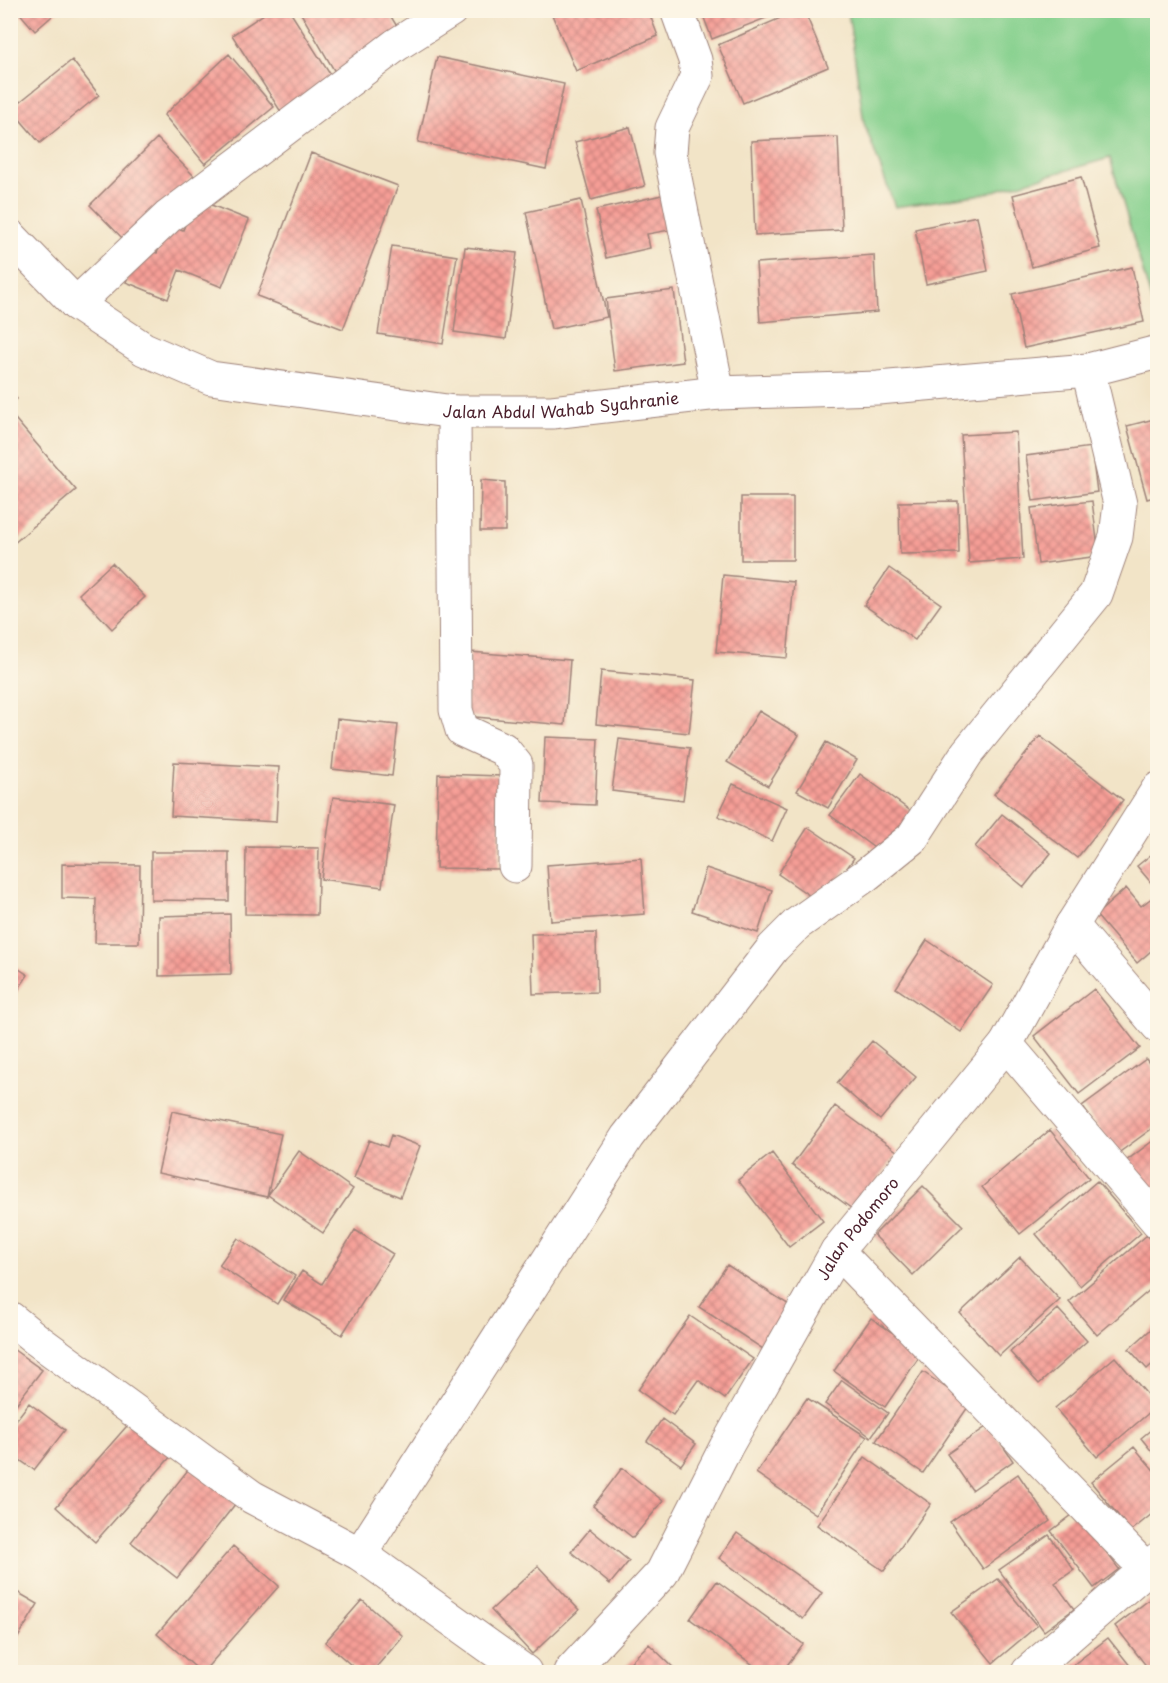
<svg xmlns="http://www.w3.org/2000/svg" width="1168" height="1683" font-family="'Playpen Sans',sans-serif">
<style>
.green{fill:#85d08d;stroke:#68785c;stroke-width:1.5}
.building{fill:url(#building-cross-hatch)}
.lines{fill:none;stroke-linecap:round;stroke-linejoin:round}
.street-casing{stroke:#9e8279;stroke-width:35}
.street{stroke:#fff;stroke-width:33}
.labels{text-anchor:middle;stroke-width:4.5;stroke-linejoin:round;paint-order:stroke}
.street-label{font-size:16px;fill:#4a1f2b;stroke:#fcf5e5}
</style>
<defs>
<pattern id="building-cross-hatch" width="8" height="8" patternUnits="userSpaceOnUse" patternTransform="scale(1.5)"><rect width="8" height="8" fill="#f69e96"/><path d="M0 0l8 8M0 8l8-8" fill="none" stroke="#c9807b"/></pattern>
</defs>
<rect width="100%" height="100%" fill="#fcf5e5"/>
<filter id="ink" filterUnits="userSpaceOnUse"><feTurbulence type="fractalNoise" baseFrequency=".0167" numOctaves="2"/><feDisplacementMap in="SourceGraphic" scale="12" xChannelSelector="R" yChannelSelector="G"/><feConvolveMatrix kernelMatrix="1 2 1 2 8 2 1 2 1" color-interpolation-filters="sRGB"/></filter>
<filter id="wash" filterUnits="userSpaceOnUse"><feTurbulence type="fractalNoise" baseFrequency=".008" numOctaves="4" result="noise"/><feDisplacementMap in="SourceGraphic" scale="24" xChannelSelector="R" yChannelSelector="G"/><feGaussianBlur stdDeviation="1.35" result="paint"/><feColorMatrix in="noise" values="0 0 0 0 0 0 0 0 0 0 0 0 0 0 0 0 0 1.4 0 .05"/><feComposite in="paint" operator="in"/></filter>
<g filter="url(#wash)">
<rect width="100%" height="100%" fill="#f2e4c7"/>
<path class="green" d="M 848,11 L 1157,11 L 1157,320 L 1110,158 L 983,194 L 895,207 L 864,123 Z"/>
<g id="blocks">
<path class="building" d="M 17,10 L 59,10 L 35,31 Z
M 270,10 L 289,10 L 333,79 L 281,112 L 232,35 Z
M 299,10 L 387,10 L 401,33 L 335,72 Z
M 550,10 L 648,10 L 658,36 L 576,71 Z
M 701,10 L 784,10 L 784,11 L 712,39 Z
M 799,10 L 804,10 L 828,67 L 743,103 L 718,45 Z
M 229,54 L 274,107 L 205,164 L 164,115 Z
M 437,57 L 564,84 L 546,169 L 418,142 Z
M 72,60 L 99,95 L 40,143 L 11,109 Z
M 630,127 L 645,186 L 591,200 L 575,142 Z
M 838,137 L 842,230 L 755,235 L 751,141 Z
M 157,138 L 194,176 L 127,243 L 90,205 Z
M 311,153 L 398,186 L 343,329 L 257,296 Z
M 1081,177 L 1100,248 L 1032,267 L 1013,195 Z
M 662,195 L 670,230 L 647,234 L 650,248 L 606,258 L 596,210 Z
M 196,199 L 249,220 L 222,287 L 179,270 L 168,299 L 126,282 L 140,247 L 157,253 L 169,225 L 183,230 Z
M 581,200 L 607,317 L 551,329 L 526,212 Z
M 977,216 L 988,271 L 926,284 L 915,229 Z
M 392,246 L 457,256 L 443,344 L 378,334 Z
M 465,247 L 517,253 L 506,339 L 454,332 Z
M 874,255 L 877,312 L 760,322 L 756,263 Z
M 1132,267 L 1144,322 L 1024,348 L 1012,294 Z
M 674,290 L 683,362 L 615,371 L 606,299 Z
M 10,391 L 17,399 L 10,405 Z
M 10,413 L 76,490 L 13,544 L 10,541 Z
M 1158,418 L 1158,496 L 1147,499 L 1127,426 Z
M 1016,432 L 1023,559 L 969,563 L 961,435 Z
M 1091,447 L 1097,492 L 1033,501 L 1026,456 Z
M 481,480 L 505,482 L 505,531 L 480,531 Z
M 741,497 L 793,497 L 793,560 L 741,560 Z
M 958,501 L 959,553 L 900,554 L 899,502 Z
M 1092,501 L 1099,556 L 1038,564 L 1031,508 Z
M 112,563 L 145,597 L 112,629 L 79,594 Z
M 889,568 L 941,604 L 915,640 L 864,605 Z
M 723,575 L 794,582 L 787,658 L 716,652 Z
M 470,652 L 570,660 L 565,725 L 465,716 Z
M 601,671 L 695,680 L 689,733 L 596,724 Z
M 759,711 L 799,735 L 768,786 L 727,762 Z
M 337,719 L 398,725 L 392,776 L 332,769 Z
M 1040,736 L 1123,800 L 1077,858 L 994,794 Z
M 545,737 L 598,739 L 595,805 L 542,803 Z
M 619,739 L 690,748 L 683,800 L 612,791 Z
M 826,742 L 857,760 L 828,808 L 797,791 Z
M 174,762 L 279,767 L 276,822 L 171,816 Z
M 438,774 L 502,776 L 499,869 L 436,868 Z
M 860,774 L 916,815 L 885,856 L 830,815 Z
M 733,784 L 787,808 L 772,841 L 718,816 Z
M 333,797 L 394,805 L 382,887 L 321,879 Z
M 1002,814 L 1051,853 L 1024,887 L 975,847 Z
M 808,827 L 854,858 L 822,904 L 778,874 Z
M 246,847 L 319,848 L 317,915 L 245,914 Z
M 1158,849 L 1158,891 L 1137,866 Z
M 151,852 L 229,852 L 229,901 L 151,900 Z
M 641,858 L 645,914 L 551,921 L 547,865 Z
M 62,864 L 140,865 L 139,943 L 95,943 L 96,899 L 62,898 Z
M 706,868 L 772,890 L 758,933 L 692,911 Z
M 1126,888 L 1141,906 L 1153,897 L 1158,902 L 1158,945 L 1137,963 L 1096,915 Z
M 230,914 L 231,974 L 159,976 L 159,916 Z
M 596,933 L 597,992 L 533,994 L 531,934 Z
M 927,940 L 993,985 L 961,1032 L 896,988 Z
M 10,963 L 28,975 L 10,1002 Z
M 1094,989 L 1140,1048 L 1079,1094 L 1034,1036 Z
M 872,1041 L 916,1077 L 880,1120 L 837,1083 Z
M 1146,1059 L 1158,1075 L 1158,1124 L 1117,1154 L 1082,1106 Z
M 835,1106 L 898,1152 L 855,1211 L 792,1165 Z
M 172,1111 L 281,1134 L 267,1197 L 158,1173 Z
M 1050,1130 L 1089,1178 L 1020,1234 L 982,1187 Z
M 391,1135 L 420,1146 L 400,1197 L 354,1178 L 369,1140 L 387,1147 Z
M 1158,1137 L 1158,1210 L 1122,1164 Z
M 299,1151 L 353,1189 L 323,1233 L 268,1195 Z
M 772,1153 L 823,1221 L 789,1247 L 738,1180 Z
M 1097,1181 L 1141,1233 L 1080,1286 L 1036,1234 Z
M 923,1186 L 963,1226 L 913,1275 L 874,1235 Z
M 355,1230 L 393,1254 L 342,1335 L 284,1300 L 302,1271 L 322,1284 Z
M 1147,1235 L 1158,1247 L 1158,1283 L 1097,1335 L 1069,1302 Z
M 238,1238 L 295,1276 L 277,1304 L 219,1265 Z
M 1020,1257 L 1060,1300 L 999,1356 L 960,1313 Z
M 727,1265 L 797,1310 L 769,1353 L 699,1307 Z
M 1058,1309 L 1087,1341 L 1039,1384 L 1010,1352 Z
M 690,1316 L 753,1359 L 725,1399 L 698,1380 L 673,1415 L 638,1390 Z
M 871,1318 L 922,1353 L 885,1407 L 834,1371 Z
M 1158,1323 L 1158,1359 L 1147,1369 L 1129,1349 Z
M 10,1347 L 42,1370 L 10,1412 Z
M 1115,1357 L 1157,1406 L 1097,1457 L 1055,1408 Z
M 1158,1368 L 1158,1380 L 1152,1373 Z
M 923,1372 L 970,1404 L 923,1473 L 876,1441 Z
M 842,1380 L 888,1413 L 871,1437 L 825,1404 Z
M 807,1398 L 867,1437 L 816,1514 L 756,1473 Z
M 29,1403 L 65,1430 L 34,1470 L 10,1453 L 10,1428 Z
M 133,1419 L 173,1454 L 95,1542 L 56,1507 Z
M 662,1419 L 696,1444 L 681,1465 L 647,1441 Z
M 1158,1424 L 1158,1459 L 1141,1438 Z
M 989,1425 L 1013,1461 L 972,1490 L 947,1454 Z
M 1134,1447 L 1158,1475 L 1158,1509 L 1131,1531 L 1091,1482 Z
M 865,1457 L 931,1504 L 884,1571 L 817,1525 Z
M 191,1466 L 236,1503 L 177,1578 L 131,1542 Z
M 622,1468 L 663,1501 L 633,1538 L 593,1506 Z
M 1018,1474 L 1050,1521 L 983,1569 L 950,1522 Z
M 1076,1512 L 1119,1569 L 1094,1588 L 1051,1531 Z
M 590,1529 L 629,1561 L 610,1584 L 571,1552 Z
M 737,1533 L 822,1593 L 803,1619 L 719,1558 Z
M 1049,1535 L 1074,1570 L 1055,1583 L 1074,1609 L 1044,1631 L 999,1570 Z
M 233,1546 L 279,1586 L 203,1672 L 201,1672 L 157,1634 Z
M 538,1566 L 579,1610 L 532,1654 L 491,1610 Z
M 998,1579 L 1037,1626 L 993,1663 L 951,1612 Z
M 717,1581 L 803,1644 L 782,1672 L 763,1672 L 690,1619 Z
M 10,1588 L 38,1604 L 10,1651 Z
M 1158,1593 L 1158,1672 L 1151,1672 L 1115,1626 Z
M 362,1600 L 403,1636 L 372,1672 L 359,1672 L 325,1642 Z
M 1108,1638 L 1135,1672 L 1066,1672 L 1065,1671 Z
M 649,1644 L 678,1672 L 620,1672 Z"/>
</g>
</g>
<g filter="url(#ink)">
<use href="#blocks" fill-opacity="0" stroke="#9e8279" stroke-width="1.5"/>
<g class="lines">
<g class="street-casing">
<g id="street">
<path d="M 677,10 L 695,60 L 697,76 L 672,128 L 670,153 L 718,393"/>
<path id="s1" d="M 10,236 L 76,304 L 144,349 L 211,378 L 454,412 L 552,412 L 718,393 L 878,388 L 1088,370 L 1158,352"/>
<path d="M 76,304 L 168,217 L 396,45 L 451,10"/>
<path d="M 454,412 L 456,710 L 462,730 L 503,749 L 516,765 L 515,866"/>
<path d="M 1072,925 L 1158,1026"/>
<path d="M 1006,1044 L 1158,1222"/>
<path d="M 837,1251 L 1146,1569"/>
<path d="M 10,1318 L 36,1339 L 252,1497 L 360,1554 L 525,1672"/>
<path d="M 360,1554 L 627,1137 L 773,948 L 797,924 L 866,875 L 912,838 L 967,753 L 1096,594 L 1116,537 L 1120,504 L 1088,370"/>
<path id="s2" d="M 570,1672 L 662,1573 L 726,1447 L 837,1251 L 1006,1044 L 1072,925 L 1158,789"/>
<path d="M 1028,1672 L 1158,1559"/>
</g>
</g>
<use href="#street" class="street"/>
</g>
</g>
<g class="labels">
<g class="street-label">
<text dy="6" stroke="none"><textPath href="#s1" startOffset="602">Jalan Abdul Wahab Syahranie</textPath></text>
<text dy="6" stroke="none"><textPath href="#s2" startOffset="532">Jalan Podomoro</textPath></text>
</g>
</g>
<rect width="1168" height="1683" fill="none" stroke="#fcf5e5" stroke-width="36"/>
</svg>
